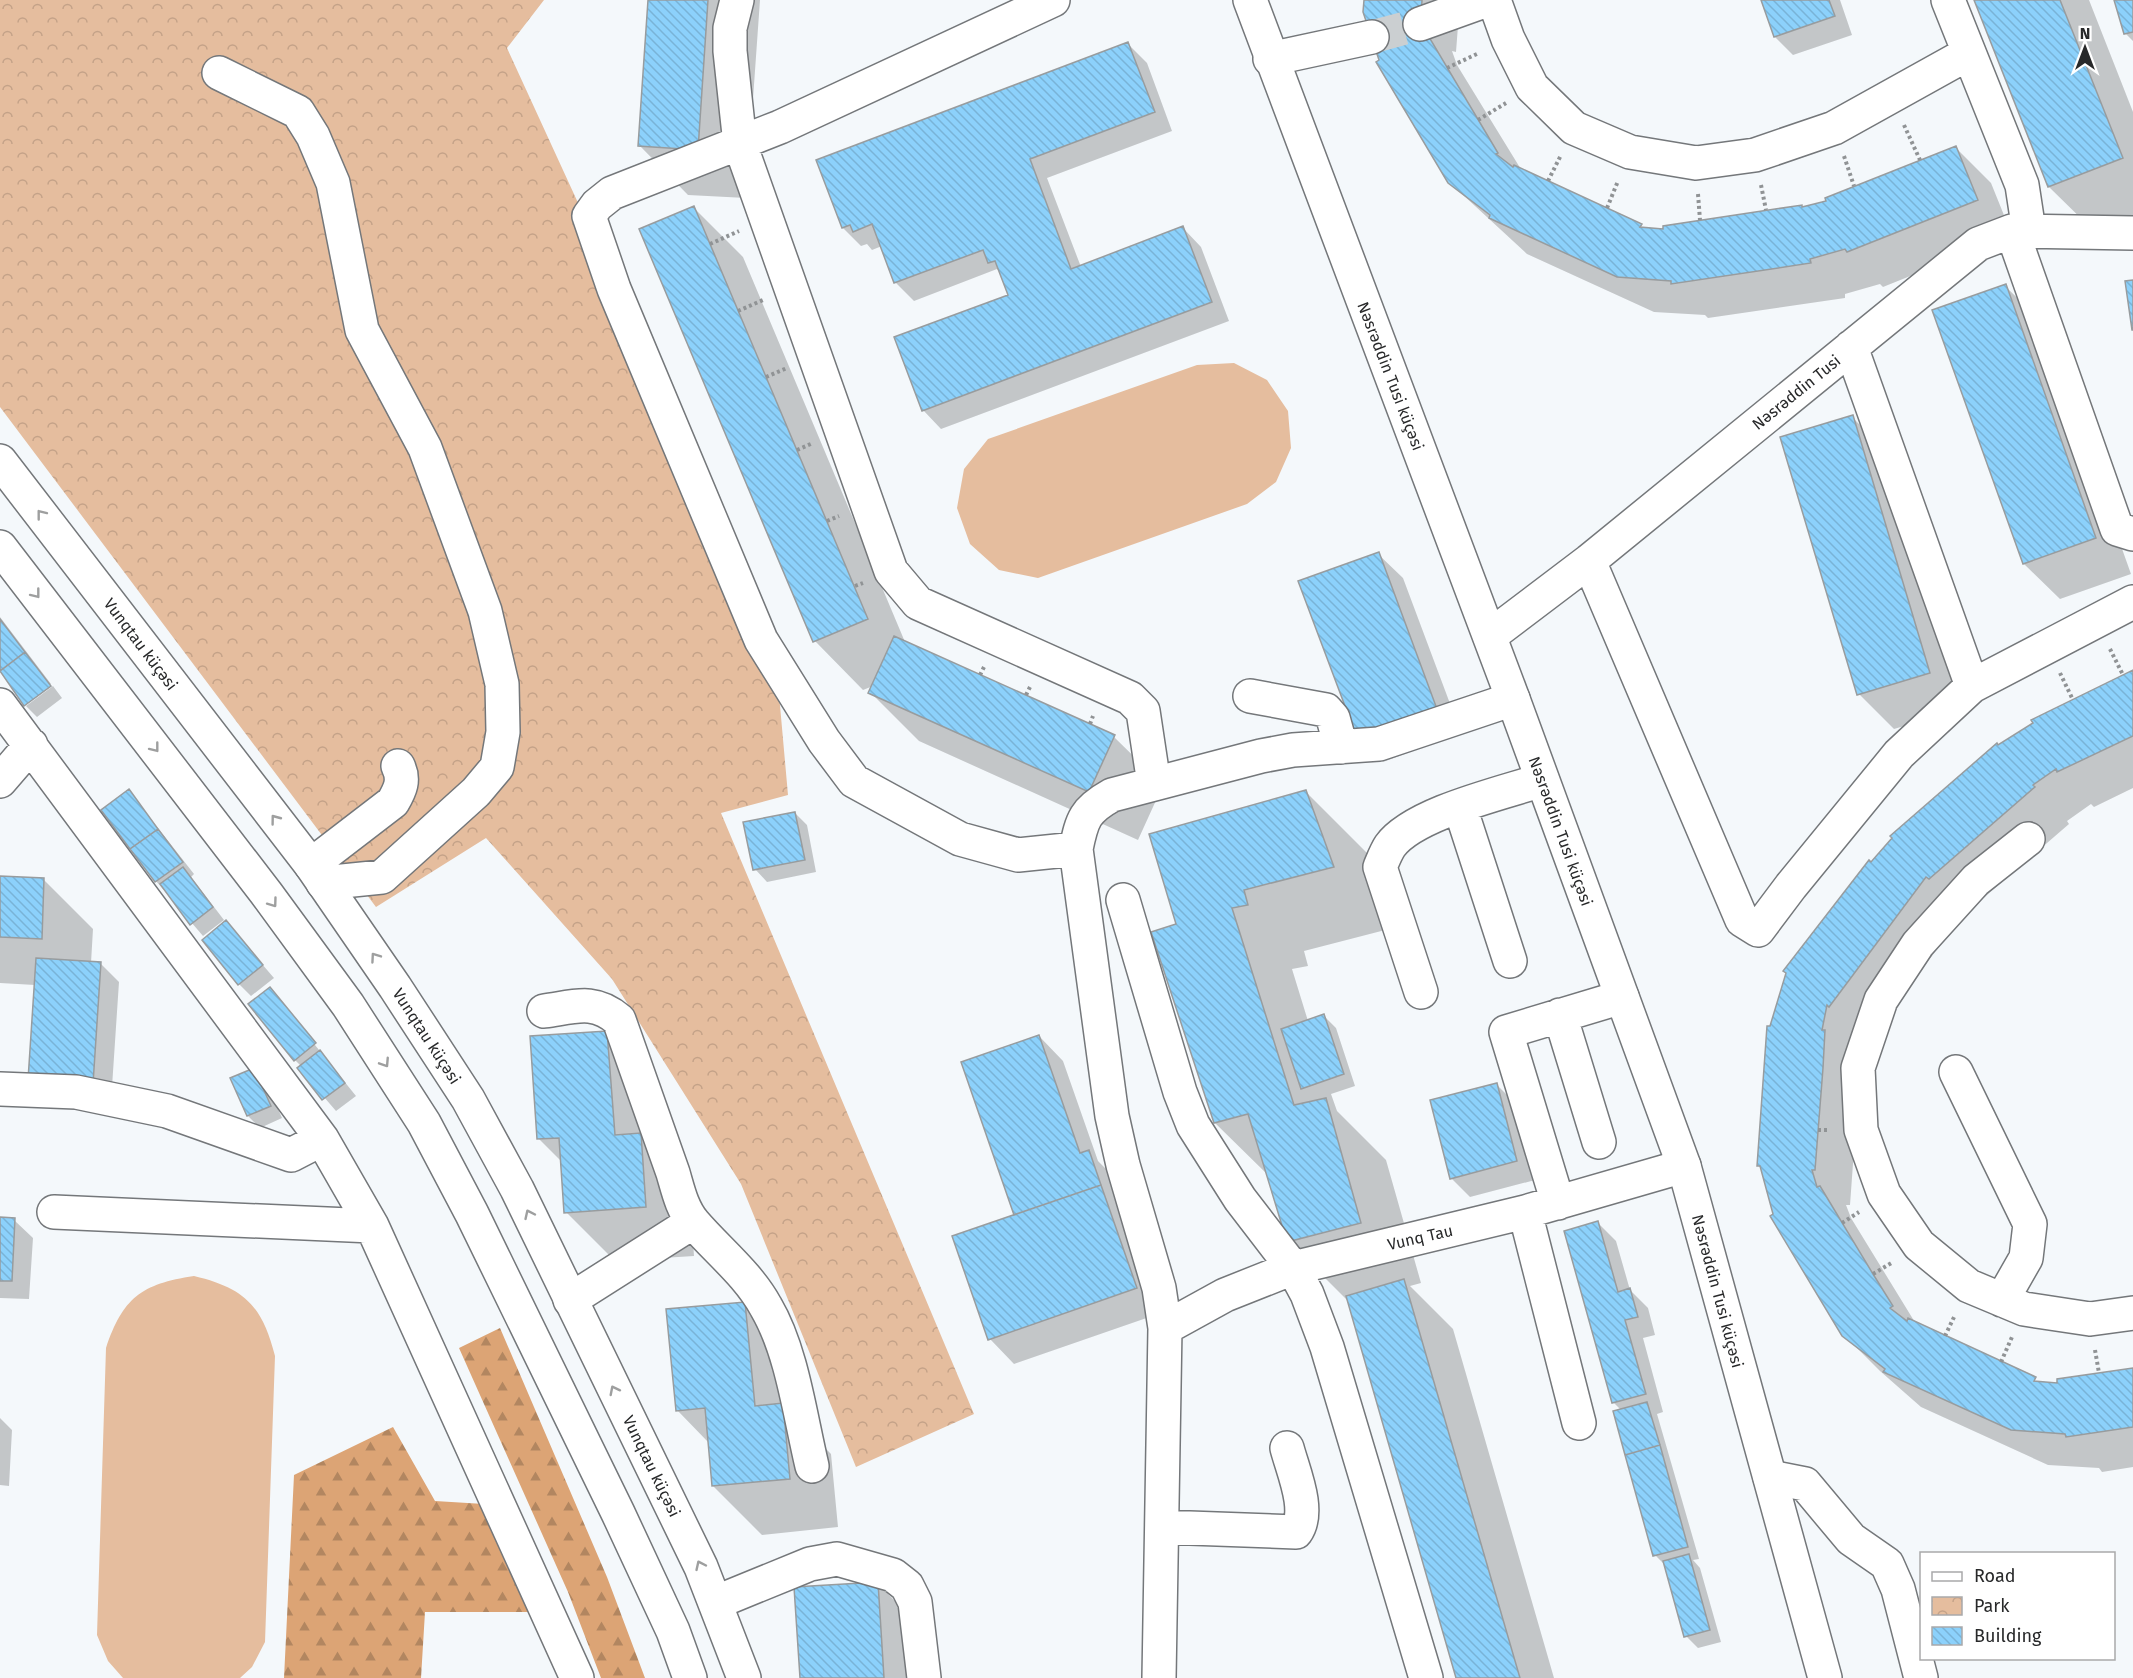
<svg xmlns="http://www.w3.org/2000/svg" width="2133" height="1678" font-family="'Fira Sans',sans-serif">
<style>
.green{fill:#e5bd9e}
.forest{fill:url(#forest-firs)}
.park{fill:url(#park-crowns)}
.shadow{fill:#0003}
.building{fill:url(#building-back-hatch);stroke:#989c9e;stroke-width:1.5}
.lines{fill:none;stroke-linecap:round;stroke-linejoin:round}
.minor-tunnel{stroke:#cbcfd1;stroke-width:33;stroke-dasharray:33 16;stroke-linecap:butt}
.minor-casing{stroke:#74777a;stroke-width:36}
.major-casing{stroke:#74777a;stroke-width:36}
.path{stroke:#909395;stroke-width:4;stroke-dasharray:3 3;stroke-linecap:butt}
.minor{stroke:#fff;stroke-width:33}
.major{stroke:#fff;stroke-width:33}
.oneway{stroke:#9e9f9f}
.labels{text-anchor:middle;stroke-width:4.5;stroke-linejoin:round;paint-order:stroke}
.street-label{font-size:16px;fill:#28292a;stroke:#fff}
</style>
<defs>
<pattern id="forest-firs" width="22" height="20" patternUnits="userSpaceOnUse" patternTransform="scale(1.5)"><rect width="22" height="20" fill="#dca475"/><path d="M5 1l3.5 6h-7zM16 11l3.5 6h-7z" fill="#b28660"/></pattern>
<pattern id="park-crowns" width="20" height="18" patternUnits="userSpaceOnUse" patternTransform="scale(1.5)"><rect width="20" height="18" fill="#e5bd9e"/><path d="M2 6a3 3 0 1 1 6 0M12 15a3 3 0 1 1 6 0" fill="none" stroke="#c4a288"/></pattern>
<pattern id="building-back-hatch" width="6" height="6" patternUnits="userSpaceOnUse" patternTransform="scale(1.5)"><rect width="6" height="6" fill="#8cd1fb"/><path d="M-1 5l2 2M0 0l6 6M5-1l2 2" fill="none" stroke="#79b3d7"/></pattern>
</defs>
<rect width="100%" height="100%" fill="#f4f8fb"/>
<path class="green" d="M 1234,363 L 1267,380 L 1288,411 L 1291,448 L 1276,482 L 1247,504 L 1038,578 L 999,570 L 970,544 L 957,508 L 964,469 L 988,439 L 1197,365 Z
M 194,1276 C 244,1288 262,1305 275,1356 L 265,1642 L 252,1667 L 240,1678 L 123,1678 L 108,1661 L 97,1635 L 106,1348 C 123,1298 141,1284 194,1276 Z"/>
<path class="forest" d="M 500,1328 L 607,1577 L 645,1678 L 601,1678 L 568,1592 L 459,1348 Z
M 393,1427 L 435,1501 L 484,1504 L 536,1612 L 425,1612 L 421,1678 L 284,1678 L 294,1475 Z"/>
<path class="park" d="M 0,0 L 544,0 L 507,48 L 579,205 L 778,683 L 788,795 L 721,813 L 974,1414 L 856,1467 L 741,1184 L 612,979 L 486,838 L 376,907 L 0,407 Z"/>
<path class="shadow" d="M 649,0 L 760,0 L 746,198 L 688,195 L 640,146 Z
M 1365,0 L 1460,0 L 1456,52 L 1452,51 L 1457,65 L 1522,171 L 1645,229 L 1665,231 L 1802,207 L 1804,209 L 1828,202 L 1956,148 L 1991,183 L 2012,235 L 1883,287 L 1880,284 L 1845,294 L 1845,298 L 1708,318 L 1705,315 L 1654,312 L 1527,254 L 1449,182 L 1381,61 Z
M 1762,0 L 1840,0 L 1852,35 L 1793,55 L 1775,37 Z
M 1976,0 L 2089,0 L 2133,112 L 2133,222 L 2098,235 L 2049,187 Z
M 2116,0 L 2133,0 L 2133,41 L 2126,34 Z
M 1128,44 L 1147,63 L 1172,131 L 1047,178 L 1081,267 L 1183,228 L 1201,247 L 1229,321 L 941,429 L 923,410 L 1010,296 L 1002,275 L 997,269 L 914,301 L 895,282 L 882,246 L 872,250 L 867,244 L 861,246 L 843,228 Z
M 694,208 L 743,257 L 905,642 L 1114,737 L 1163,785 L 1138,840 L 919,741 L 870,692 L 873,686 L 863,690 L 815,641 Z
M 2005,286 L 2041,321 L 2131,574 L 2060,599 L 2024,564 L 1934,311 Z
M 1852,417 L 1888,453 L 1965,708 L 1894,729 L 1859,694 Z
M 1378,554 L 1403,578 L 1461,733 L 1383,762 L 1358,738 Z
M 0,617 L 51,684 L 25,704 L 0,672 Z
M 2133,672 L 2133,788 L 2094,807 L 2091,804 L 2067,821 L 2069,824 L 1965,914 L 1865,1041 L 1860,1067 L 1850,1205 L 1846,1205 L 1851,1218 L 1916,1324 L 2039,1383 L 2059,1384 L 2133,1369 L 2133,1467 L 2102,1472 L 2099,1468 L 2048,1465 L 1921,1407 L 1880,1371 L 1844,1335 L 1775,1214 L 1762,1169 L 1758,1165 L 1771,1028 L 1871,864 L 1999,747 Z
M 53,686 L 62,698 L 37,717 L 26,706 Z
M 129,791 L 194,874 L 191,877 L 224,920 L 203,936 L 156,881 L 103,810 Z
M 1306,792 L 1367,853 L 1393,928 L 1304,951 L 1308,966 L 1292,969 L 1308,1021 L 1324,1016 L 1336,1028 L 1355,1086 L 1331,1094 L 1337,1111 L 1386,1160 L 1421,1283 L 1410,1286 L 1453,1329 L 1554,1678 L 1458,1678 L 1349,1302 L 1288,1241 L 1269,1176 L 1215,1123 L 1178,925 Z
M 795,813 L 807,825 L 816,872 L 767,882 L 755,869 Z
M 0,878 L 44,880 L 93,929 L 91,963 L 101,964 L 119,982 L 111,1102 L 48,1098 L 35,985 L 0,983 Z
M 226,922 L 274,978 L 251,996 L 239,984 Z
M 270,989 L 356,1096 L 336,1111 L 299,1068 L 301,1066 L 295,1060 Z
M 606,1032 L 689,1184 L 694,1256 L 615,1261 L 566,1212 L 562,1162 L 539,1139 Z
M 1039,1036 L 1063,1061 L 1098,1161 L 1113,1176 L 1161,1313 L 1014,1364 L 990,1339 L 1016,1216 Z
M 254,1070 L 266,1082 L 282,1118 L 260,1128 L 248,1116 Z
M 1496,1084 L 1515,1103 L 1535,1180 L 1470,1197 L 1451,1178 Z
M 0,1219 L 14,1220 L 33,1238 L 29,1299 L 0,1298 Z
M 1598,1223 L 1616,1241 L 1630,1290 L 1648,1308 L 1655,1335 L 1643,1338 L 1663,1412 L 1657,1414 L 1699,1559 L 1693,1560 L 1700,1568 L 1721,1642 L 1698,1648 L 1686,1636 L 1667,1567 L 1655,1555 L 1621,1410 L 1613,1402 Z
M 745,1304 L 794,1353 L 800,1422 L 831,1454 L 838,1527 L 762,1535 L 713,1486 L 709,1443 L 677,1410 Z
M 0,1418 L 12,1430 L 9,1486 L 0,1485 Z
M 878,1584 L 927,1633 L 929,1678 L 801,1678 Z"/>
<path class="building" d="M 648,0 L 708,0 L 698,150 L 638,146 Z
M 1364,0 L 1422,0 L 1421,17 L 1426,32 L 1498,153 L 1496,154 L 1513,167 L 1514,165 L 1642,224 L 1640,227 L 1663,229 L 1663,226 L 1802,205 L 1802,207 L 1826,201 L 1825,198 L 1956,146 L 1978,200 L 1847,252 L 1845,249 L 1810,259 L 1811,263 L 1671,284 L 1671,281 L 1617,277 L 1489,218 L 1490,215 L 1448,183 L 1376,62 L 1379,60 L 1363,12 Z
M 1761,0 L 1829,0 L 1835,16 L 1774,37 Z
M 1974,0 L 2060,0 L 2123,158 L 2048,187 Z
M 2114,0 L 2133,0 L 2133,32 L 2124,34 Z
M 1128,42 L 1155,112 L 1030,159 L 1071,269 L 1183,226 L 1212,302 L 922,411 L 894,337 L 1008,295 L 995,261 L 988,263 L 983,250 L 894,283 L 872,224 L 853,232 L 850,225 L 842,228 L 816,160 Z
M 694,206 L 868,619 L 813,642 L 639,229 Z
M 2133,280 L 2133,330 L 2132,330 L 2125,281 Z
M 2006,284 L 2096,538 L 2023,564 L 1932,310 Z
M 1853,415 L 1930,673 L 1857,695 L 1780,437 Z
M 1379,552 L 1437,709 L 1357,738 L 1298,581 Z
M 0,619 L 25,652 L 0,671 Z
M 894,636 L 1115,735 L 1089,792 L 868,693 Z
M 25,652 L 51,686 L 24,706 L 0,671 Z
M 2133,670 L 2133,736 L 2057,772 L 2056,769 L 2033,785 L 2035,787 L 1929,879 L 1926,877 L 1850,979 L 1829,1007 L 1827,1005 L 1822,1030 L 1825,1030 L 1823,1068 L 1815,1170 L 1812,1170 L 1817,1187 L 1820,1186 L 1873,1274 L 1893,1306 L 1890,1308 L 1907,1321 L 1908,1318 L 2036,1377 L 2034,1381 L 2057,1383 L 2057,1379 L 2133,1368 L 2133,1427 L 2066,1437 L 2065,1434 L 2011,1430 L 1883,1372 L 1885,1369 L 1842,1336 L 1770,1216 L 1773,1214 L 1760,1166 L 1757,1166 L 1767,1026 L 1770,1026 L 1786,973 L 1783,971 L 1869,860 L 1871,862 L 1892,838 L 1890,836 L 1997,743 L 1998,745 L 2033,723 L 2031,720 Z
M 129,789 L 158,829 L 130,849 L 101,810 Z
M 1306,790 L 1334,867 L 1244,890 L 1248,905 L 1232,908 L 1294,1105 L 1326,1098 L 1361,1223 L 1287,1242 L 1248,1114 L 1214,1123 L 1151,932 L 1176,924 L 1149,834 Z
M 795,812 L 805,860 L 753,870 L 743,822 Z
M 158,829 L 183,862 L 155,882 L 130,849 Z
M 183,867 L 213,907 L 190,925 L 160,884 Z
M 0,876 L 44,878 L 42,939 L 0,937 Z
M 226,920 L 263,965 L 238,985 L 202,940 Z
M 36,958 L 101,962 L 93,1084 L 28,1080 Z
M 270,987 L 316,1043 L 294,1061 L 248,1004 Z
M 1324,1014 L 1344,1074 L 1301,1089 L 1281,1029 Z
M 607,1031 L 615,1135 L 641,1133 L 646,1207 L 564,1213 L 559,1138 L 537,1139 L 530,1036 Z
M 1039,1035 L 1080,1153 L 1089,1150 L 1101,1185 L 1014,1215 L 961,1062 Z
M 320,1050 L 345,1083 L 322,1100 L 297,1068 Z
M 254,1068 L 271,1106 L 247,1116 L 230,1078 Z
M 1497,1083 L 1517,1161 L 1450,1179 L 1430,1100 Z
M 1101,1185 L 1137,1288 L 988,1340 L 952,1236 Z
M 0,1217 L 15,1218 L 12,1281 L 0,1281 Z
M 1598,1221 L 1618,1292 L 1630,1288 L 1638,1317 L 1625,1320 L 1646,1394 L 1612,1403 L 1564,1231 Z
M 1404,1279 L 1520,1678 L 1456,1678 L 1346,1296 Z
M 745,1302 L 755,1406 L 783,1403 L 790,1479 L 712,1486 L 705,1408 L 676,1411 L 666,1309 Z
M 1647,1402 L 1660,1445 L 1625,1455 L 1613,1411 Z
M 1660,1445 L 1688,1547 L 1653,1556 L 1625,1455 Z
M 1689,1554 L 1710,1630 L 1684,1637 L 1663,1561 Z
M 878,1582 L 884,1678 L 800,1678 L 794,1587 Z"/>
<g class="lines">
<path class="minor-tunnel" d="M 1372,37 L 1420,24"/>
<g class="minor-casing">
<path id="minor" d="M 737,0 L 730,28 L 730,51 L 740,144 L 891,571 L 918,603 L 1130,698 L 1143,711 L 1154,784
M 1053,0 L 780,127 L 612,193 L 597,205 L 589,216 L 614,289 L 761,640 L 824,741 L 854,781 L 960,839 L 1018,855 L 1076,849
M 1494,0 L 1508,39 L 1532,87 L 1574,128 L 1630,152 L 1696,163 L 1755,155 L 1834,128 L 1969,53
M 1948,0 L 2022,185 L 2029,231
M 1420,24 L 1487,0
M 1270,59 L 1372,37
M 219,73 L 298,112 L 313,136 L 333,183 L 362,330 L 425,448 L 485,611 L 502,684 L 503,732 L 497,767 L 476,792 L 382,877 L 323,883
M 2012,231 L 2117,529 L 2133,534
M 1851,347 L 1972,686
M 1589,561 L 1742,920 L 1758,930 L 1791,886 L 1899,754 L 1972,686 L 2133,602
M 1490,636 L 1589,561 L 1978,244 L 2012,231 L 2133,233
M 1250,696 L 1326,710 L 1333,718 L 1341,747
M 0,705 L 322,1139 L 372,1226 L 577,1678
M 0,781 L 31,745
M 1460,807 L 1510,961
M 2028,839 L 1976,880 L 1918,944 L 1881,1000 L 1858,1068 L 1861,1130 L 1884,1194 L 1919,1245 L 1969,1286 L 2024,1309 L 2090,1319 L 2133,1313
M 311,865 L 393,802 C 400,790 405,780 398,766
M 1123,900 L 1180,1092 L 1193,1125 L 1240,1199 L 1293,1268 L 1307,1294 L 1327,1347 L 1426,1678
M 1421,992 L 1380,867 C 1383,860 1386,852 1390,846 C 1414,813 1503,793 1542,780
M 544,1011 C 574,1007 594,998 619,1020 L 673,1173 C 678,1190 682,1209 694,1223 C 718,1251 748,1274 766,1307 C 792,1351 800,1416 812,1466
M 1560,1015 L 1599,1142
M 1956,1072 L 2030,1224 L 2026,1258 L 2002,1300
M 0,1089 L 76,1092 L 167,1111 L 291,1155 L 322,1139
M 1558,1203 L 1506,1032 L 1622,997
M 54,1212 L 372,1226
M 1525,1212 L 1579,1423
M 570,1300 L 693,1222
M 1165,1328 L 1225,1295 L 1293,1268 L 1525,1212 L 1684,1166
M 1770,1477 L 1805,1484 L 1851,1539 L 1887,1564 L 1898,1589 L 1921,1678
M 1162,1527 L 1296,1532 C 1311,1511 1293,1471 1287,1448
M 717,1602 L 810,1564 L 837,1559 L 893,1575 L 907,1586 L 915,1602 L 924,1678
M 1159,1678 L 1165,1328 L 1159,1288 L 1123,1165 L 1112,1116 L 1076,849 C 1082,819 1085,810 1112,795 L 1261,756 L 1293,750 L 1379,744 L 1513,699"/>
</g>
<g class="major-casing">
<path id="major" d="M 1250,0 L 1513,699 L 1684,1166 L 1825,1678
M 0,461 L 311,865 L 395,987 L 468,1099 L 517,1189 L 701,1567 L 744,1678
M 0,547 L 266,893 L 348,1005 L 424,1123 L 472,1214 L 618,1513 L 673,1631 L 690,1678"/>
</g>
<path class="path" d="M 1447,68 L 1479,53
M 1478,120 L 1506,103
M 1904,125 L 1920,160
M 1844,156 L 1854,186
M 1548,181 L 1561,155
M 1761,185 L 1766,210
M 1698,194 L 1700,220
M 1607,208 L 1618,181
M 710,244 L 739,231
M 738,311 L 763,300
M 766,377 L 787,368
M 797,450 L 813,443
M 827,521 L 839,516
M 855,586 L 863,583
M 2110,649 L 2123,675
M 2060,673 L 2073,700
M 980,675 L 984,667
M 1026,695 L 1030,687
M 1090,724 L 1093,716
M 1818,1130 L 1829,1130
M 1842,1223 L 1859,1212
M 1873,1274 L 1893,1262
M 1945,1336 L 1955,1315
M 2095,1350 L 2099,1373
M 2001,1362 L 2012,1337"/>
<use href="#minor" class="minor"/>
<use href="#major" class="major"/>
</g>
<defs><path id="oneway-chevron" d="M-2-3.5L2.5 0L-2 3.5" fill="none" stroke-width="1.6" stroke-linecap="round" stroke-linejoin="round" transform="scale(1.5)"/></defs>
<g class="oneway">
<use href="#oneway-chevron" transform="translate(41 514) rotate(-128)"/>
<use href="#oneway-chevron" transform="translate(36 594) rotate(52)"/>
<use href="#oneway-chevron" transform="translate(155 748) rotate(52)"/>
<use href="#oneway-chevron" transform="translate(275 819) rotate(-127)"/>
<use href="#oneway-chevron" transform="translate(273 903) rotate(54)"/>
<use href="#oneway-chevron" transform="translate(375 957) rotate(-125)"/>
<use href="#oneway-chevron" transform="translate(385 1063) rotate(57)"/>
<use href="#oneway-chevron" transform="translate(529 1214) rotate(-115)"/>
<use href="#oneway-chevron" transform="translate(614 1390) rotate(-117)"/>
<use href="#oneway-chevron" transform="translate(700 1565) rotate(-115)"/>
</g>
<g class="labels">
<g class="street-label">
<text transform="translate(1391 376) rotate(69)" y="6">Nəsrəddin Tusi küçəsi</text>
<text transform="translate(1796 392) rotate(-39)" y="6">Nəsrəddin Tusi</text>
<text transform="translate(141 644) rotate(53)" y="6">Vunqtau küçəsi</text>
<text transform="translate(1561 831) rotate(70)" y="6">Nəsrəddin Tusi küçəsi</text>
<text transform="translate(427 1036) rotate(57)" y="6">Vunqtau küçəsi</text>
<text transform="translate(1420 1237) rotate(-13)" y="6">Vunq Tau</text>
<text transform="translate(1718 1291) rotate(75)" y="6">Nəsrəddin Tusi küçəsi</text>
<text transform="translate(652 1466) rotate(64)" y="6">Vunqtau küçəsi</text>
</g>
</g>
<rect x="1920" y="1552" width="195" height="108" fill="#ffffff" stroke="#a9a9aa" stroke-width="1.5"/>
<rect x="1932" y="1572" width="30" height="9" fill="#ffffff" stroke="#a9a9aa" stroke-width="1.5"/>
<text x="1974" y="1582" font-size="18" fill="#28292a">Road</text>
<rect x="1932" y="1597" width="30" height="18" fill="url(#park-crowns)" stroke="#a9a9aa" stroke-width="1.5"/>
<text x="1974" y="1612" font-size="18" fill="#28292a">Park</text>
<rect x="1932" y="1627" width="30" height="18" fill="url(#building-back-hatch)" stroke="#a9a9aa" stroke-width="1.5"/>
<text x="1974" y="1642" font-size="18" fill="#28292a">Building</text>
<g transform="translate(2085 48)" stroke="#ffffff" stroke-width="4.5" paint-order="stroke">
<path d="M0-4.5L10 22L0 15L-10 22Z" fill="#28292a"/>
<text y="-9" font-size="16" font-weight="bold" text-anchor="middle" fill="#28292a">N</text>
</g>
</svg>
